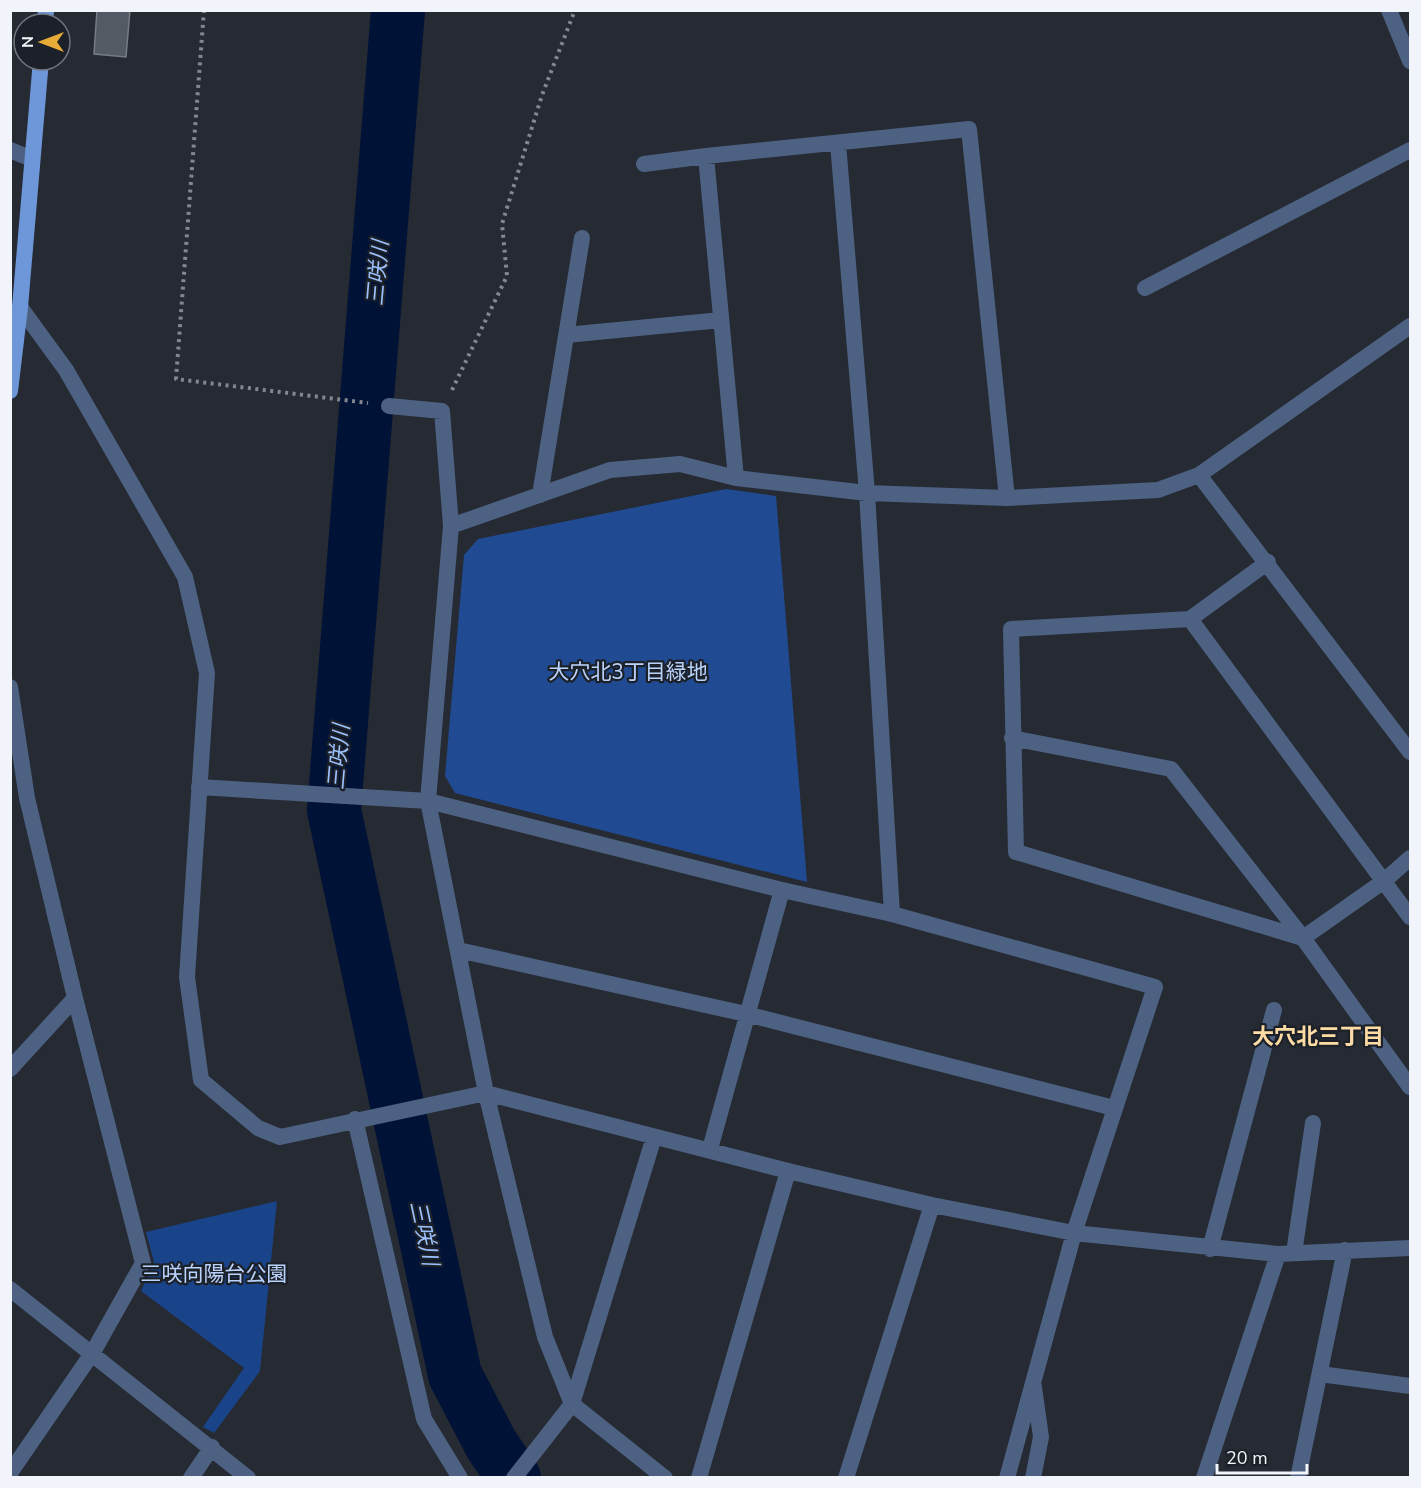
<svg xmlns="http://www.w3.org/2000/svg" width="1421" height="1488" font-family="'Nunito Sans','Noto Sans JP',sans-serif">
<style>
.green{fill:#1a448a}
.forest{fill:#204b93}
.lines{fill:none;stroke-linecap:round;stroke-linejoin:round}
.river{stroke:#011237;stroke-width:54}
.building{fill:#545a64;stroke:#757c86;stroke-width:1.5}
.path{stroke:#83878f;stroke-width:4;stroke-dasharray:3 4.5;stroke-linecap:butt}
.service{stroke:#4d6182;stroke-width:16}
.minor{stroke:#4d6182;stroke-width:16}
.tertiary{stroke:#4d6182;stroke-width:16}
.primary{stroke:#6e97d9;stroke-width:16}
.labels{text-anchor:middle;stroke-width:4.5;stroke-linejoin:round;paint-order:stroke}
.park-label{font-size:21px;fill:#bad3fc;stroke:#1c2129}
.water-label{font-size:22px;font-style:italic;fill:#9cc1fd;stroke:#1c2129}
.neighbourhood-label{font-size:22px;font-weight:bold;fill:#fddba4;stroke:#1c2129}
</style>
<rect width="100%" height="100%" fill="#252a33"/>
<path class="green" d="M 277,1201 L 260,1371 L 214,1433 L 203,1427 L 244,1368 L 141,1291 L 154,1262 L 146,1232 Z"/>
<path class="forest" d="M 726,489 L 776,496 L 807,882 L 455,793 L 445,776 L 464,555 L 478,539 Z"/>
<g class="lines">
<path class="river" d="M 398,10 L 334,810 L 455,1375 L 491,1444 L 514,1478"/>
</g>
<path class="building" d="M 97,10 L 130,10 L 126,57 L 94,54 Z"/>
<g class="lines">
<path class="path" d="M 204,10 L 176,379 L 368,403
M 452,390 L 507,276 L 502,224 L 542,95 L 575,10"/>
<path class="service" d="M 1294,1253 L 1313,1123
M 1320,1374 L 1410,1386"/>
<path class="minor" d="M 1389,10 L 1410,61
M 838,143 L 867,493 L 892,914
M 10,150 L 32,159
M 644,164 L 706,156
M 1145,288 L 1410,150
M 20,307 L 66,370 L 185,577 L 207,673 L 187,977 L 201,1080 L 258,1128 L 280,1137 L 486,1093 L 788,1171 L 932,1205 L 1074,1233 L 1278,1254 L 1410,1248
M 566,335 L 721,320
M 389,406 L 442,411 L 451,526 L 428,801 L 486,1093 L 545,1337 L 572,1404
M 1199,475 L 1410,752
M 736,478 L 706,156 L 969,129 L 1007,498
M 540,495 L 582,238
M 451,526 L 610,470 L 680,464 L 736,478 L 867,493 L 1007,498 L 1158,490 L 1199,475 L 1410,326
M 1268,562 L 1190,619 L 1011,629 L 1016,852 L 1303,938 L 1384,881 L 1410,858
M 1190,619 L 1410,917
M 10,687 L 27,798 L 75,998 L 143,1263 L 93,1352 L 10,1473
M 1012,738 L 1171,769 L 1303,938 L 1410,1087
M 458,950 L 746,1014 L 1114,1108
M 10,1069 L 75,998
M 355,1119 L 424,1419 L 460,1478
M 710,1149 L 782,890
M 1210,1249 L 1274,1010
M 10,1289 L 248,1478
M 191,1478 L 212,1447
M 514,1478 L 572,1404 L 654,1137
M 699,1478 L 788,1171
M 846,1478 L 932,1205
M 1007,1478 L 1074,1233
M 1033,1478 L 1041,1437 L 1034,1387
M 1204,1478 L 1278,1254
M 1298,1478 L 1345,1250"/>
<path class="tertiary" d="M 199,787 L 428,801 L 782,890 L 892,914 L 1155,987 L 1074,1233
M 572,1404 L 665,1478"/>
<path class="primary" d="M 45,24 L 46,10
M 10,391 L 20,307 L 41,60"/>
</g>
<g class="labels">
<g class="park-label">
<text x="628" y="679">大穴北3丁目緑地</text>
<text x="214" y="1281">三咲向陽台公園</text>
</g>
<g class="water-label">
<text transform="translate(377 273) rotate(-85)" y="8">三咲川</text>
<text transform="translate(338 757) rotate(-85)" y="8">三咲川</text>
<text transform="translate(425 1233) rotate(78)" y="8">三咲川</text>
</g>
<g class="neighbourhood-label">
<text x="1318" y="1044">大穴北三丁目</text>
</g>
</g>
<rect width="1421" height="1488" fill="none" stroke="#f1f4fa" stroke-width="24"/>
<g transform="translate(42 42) rotate(270)"><circle r="28" fill="#1c2129" stroke="#71757d" stroke-width="1.5"/>
<path d="M0-4.5L10 22L0 15L-10 22Z" fill="#e7ac37"/>
<text y="-9" font-size="16" font-weight="bold" text-anchor="middle" fill="#f1f4fa">N</text>
</g>
<path d="M1217 1464v9h90v-9" fill="none" stroke="#f1f4fa" stroke-width="3"/>
<text x="1226" y="1464" font-size="18" fill="#f1f4fa" stroke="#1c2129" stroke-width="4.5" paint-order="stroke">20 m</text>
</svg>
